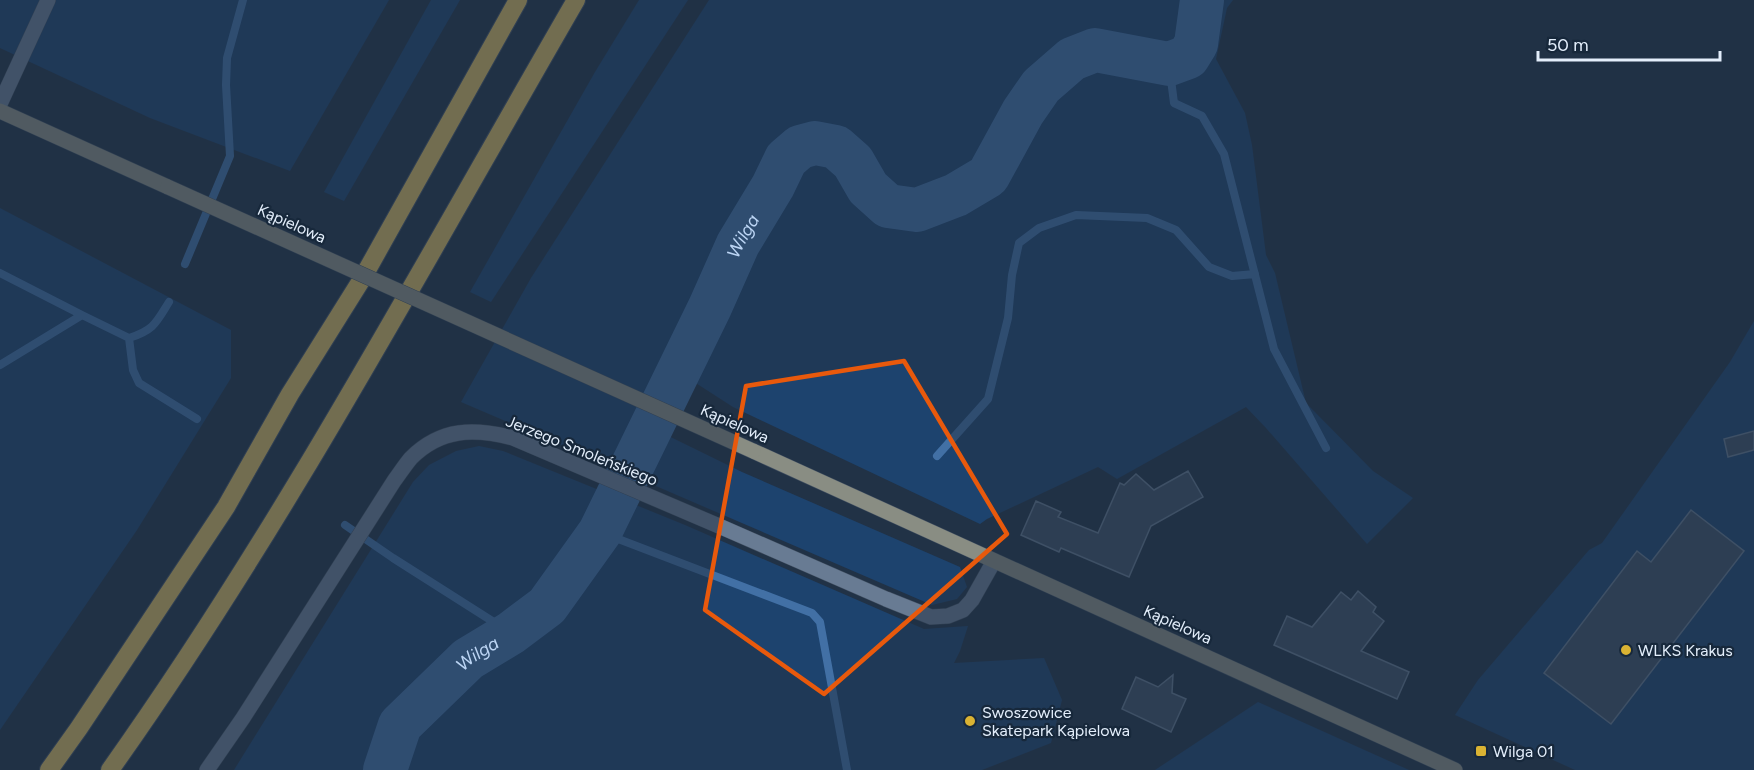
<svg xmlns="http://www.w3.org/2000/svg" width="1754" height="770" font-family="Figtree,sans-serif">
<style>
.green{fill:#1d436e}
.lines{fill:none;stroke-linecap:round;stroke-linejoin:round}
.stream{stroke:#4270a5;stroke-width:8}
.river{stroke:#4270a5;stroke-width:44}
.building{fill:#3d4f65;stroke:#62758c;stroke-width:1.5}
.street-casing{stroke:#425062;stroke-width:16}
.secondary-casing{stroke:#425062;stroke-width:16}
.highway-casing{stroke:#425062;stroke-width:20}
.street{stroke:#687b93;stroke-width:15}
.secondary{stroke:#898d83;stroke-width:15}
.highway{stroke:#d6b75e;stroke-width:18}
.secondary-bridge-casing{stroke:#425062;stroke-width:16;stroke-linecap:butt}
.secondary-bridge{stroke:#898d83;stroke-width:15}
.marked{fill:none;stroke:#e8590c;stroke-width:4.5;stroke-linejoin:round}
.poi-dot{fill:#dab333;stroke:#17283b;stroke-width:2}
.labels{text-anchor:middle;stroke-width:4.5;stroke-linejoin:round;paint-order:stroke}
.street-label{font-size:16px;fill:#e3eefb;stroke:#17283b}
.poi-label{font-size:16px;fill:#e3eefb;stroke:#17283b;text-anchor:start}
.water-label{font-size:18px;font-style:italic;fill:#bcd5f4;stroke:#17283b}
</style>
<rect width="100%" height="100%" fill="#213246"/>
<path class="green" d="M 0,0 L 389,0 L 290,171 L 150,118 L 0,48 Z
M 431,0 L 460,0 L 344,201 L 324,192 Z
M 639,0 L 688,0 L 491,302 L 470,292 L 595,72 Z
M 709,0 L 1233,0 L 1227,8 L 1216,59 L 1245,113 L 1252,145 L 1266,255 L 1275,273 L 1306,403 L 1373,471 L 1413,498 L 1367,544 L 1266,428 L 1246,407 L 1117,479 L 1098,467 L 987,519 L 980,524 L 733,407 L 688,378 L 670,373 L 644,424 L 742,472 L 960,567 L 967,587 L 957,599 L 932,605 L 461,402 L 531,278 Z
M 0,208 L 231,330 L 231,378 L 137,530 L 0,730 Z
M 1754,321 L 1754,770 L 1575,770 L 1455,715 L 1478,680 L 1589,550 L 1602,543 L 1730,362 Z
M 479,446 L 503,451 L 685,525 L 924,629 L 968,626 L 960,651 L 954,663 L 1044,658 L 1062,700 L 1051,743 L 982,770 L 234,770 L 413,482 L 429,465 L 456,451 Z
M 1258,702 L 1409,770 L 1155,770 Z"/>
<g class="lines">
<path class="stream" d="M 1169,64 L 1174,103 L 1202,116 L 1224,154 L 1274,349 L 1326,448
M 185,264 L 230,156 L 226,85 L 227,58 L 243,0
M 0,273 L 82,315
M 129,338 L 133,370 L 139,383 L 197,419
M 0,365 L 82,315 L 129,338 C 154,330 156,323 169,302
M 937,456 L 988,399 L 1008,318 L 1012,275 L 1019,243 L 1039,228 L 1076,215 L 1147,218 L 1176,230 L 1209,267 L 1232,276 L 1255,274
M 345,525 L 393,558 L 511,633
M 600,532 L 812,613 L 820,622 L 847,770"/>
<path class="river" id="s1" d="M 385,770 L 400,725 L 468,659 L 511,633 L 547,606 L 600,532 L 710,307 L 738,244 L 773,186 L 786,159 L 800,147 L 815,143 L 836,147 L 853,162 L 868,188 L 888,206 L 917,210 L 956,195 L 988,176 L 1023,112 L 1041,86 L 1072,59 L 1095,50 L 1169,64 L 1188,57 L 1196,44 L 1202,0"/>
</g>
<path class="building" d="M 1754,431 L 1754,450 L 1728,457 L 1724,439 Z
M 1188,471 L 1203,497 L 1151,526 L 1129,577 L 1061,548 L 1059,552 L 1021,535 L 1036,501 L 1061,512 L 1058,517 L 1098,533 L 1120,483 L 1124,485 L 1136,474 L 1154,490 Z
M 1691,510 L 1744,551 L 1611,724 L 1544,673 L 1637,551 L 1651,562 Z
M 1358,591 L 1376,607 L 1373,612 L 1384,621 L 1361,651 L 1409,672 L 1397,699 L 1274,645 L 1287,616 L 1312,627 L 1341,592 L 1351,600 Z
M 1173,675 L 1172,693 L 1186,699 L 1171,732 L 1122,709 L 1136,677 L 1158,687 Z"/>
<g class="lines">
<g class="street-casing">
<path id="street" d="M 0,104 L 48,0
M 207,770 L 243,718 L 394,481 C 400,473 405,465 411,458 C 441,428 474,428 513,438 L 719,526 L 886,599 L 931,617 L 948,616 L 963,610 L 972,600 L 994,561"/>
</g>
<g class="secondary-casing">
<path id="secondary" d="M 0,111 L 168,187
M 753,451 L 1455,770"/>
</g>
<g class="highway-casing">
<path id="highway" d="M 49,770 L 79,728 L 226,507 L 290,394 L 362,279 L 518,0
M 110,770 C 284,525 426,259 576,0"/>
</g>
<use href="#street" class="street"/>
<use href="#secondary" class="secondary"/>
<use href="#highway" class="highway"/>
<g class="secondary-bridge-casing">
<path id="secondary-bridge" d="M 168,187 L 753,451"/>
</g>
<use href="#secondary-bridge" class="secondary-bridge"/>
</g>
<path d="M0 0H1754V770H0ZM 904,361 L 1007,534 L 824,694 L 705,610 L 746,386 Z" fill="#213246" fill-opacity=".55" fill-rule="evenodd"/>
<path class="marked" d="M 904,361 L 1007,534 L 824,694 L 705,610 L 746,386 Z"/>
<g class="poi-dot">
<circle cx="1626" cy="650" r="6"/>
<circle cx="970" cy="721" r="6"/>
<rect x="1475" y="745" width="12" height="12" rx="3"/>
</g>
<g class="labels">
<g class="street-label">
<text transform="translate(292 223) rotate(24)" y="6">Kąpielowa</text>
<text transform="translate(735 423) rotate(24)" y="6">Kąpielowa</text>
<text transform="translate(582 450) rotate(22)" y="6">Jerzego Smoleńskiego</text>
<text transform="translate(1178 624) rotate(24)" y="6">Kąpielowa</text>
</g>
<g class="poi-label">
<text x="1638" y="656">WLKS Krakus</text>
<text x="982" y="718">Swoszowice<tspan x="982" dy="18">Skatepark Kąpielowa</tspan></text>
<text x="1493" y="757">Wilga 01</text>
</g>
<g class="water-label">
<text dy="6" stroke="none"><textPath href="#s1" startOffset="657">Wilga</textPath></text>
<text dy="6" stroke="none"><textPath href="#s1" startOffset="153">Wilga</textPath></text>
</g>
</g>
<path d="M1538 51v9h182v-9" fill="none" stroke="#e3eefb" stroke-width="3"/>
<text x="1547" y="51" font-size="18" fill="#e3eefb" stroke="#17283b" stroke-width="4.5" paint-order="stroke">50 m</text>
</svg>
